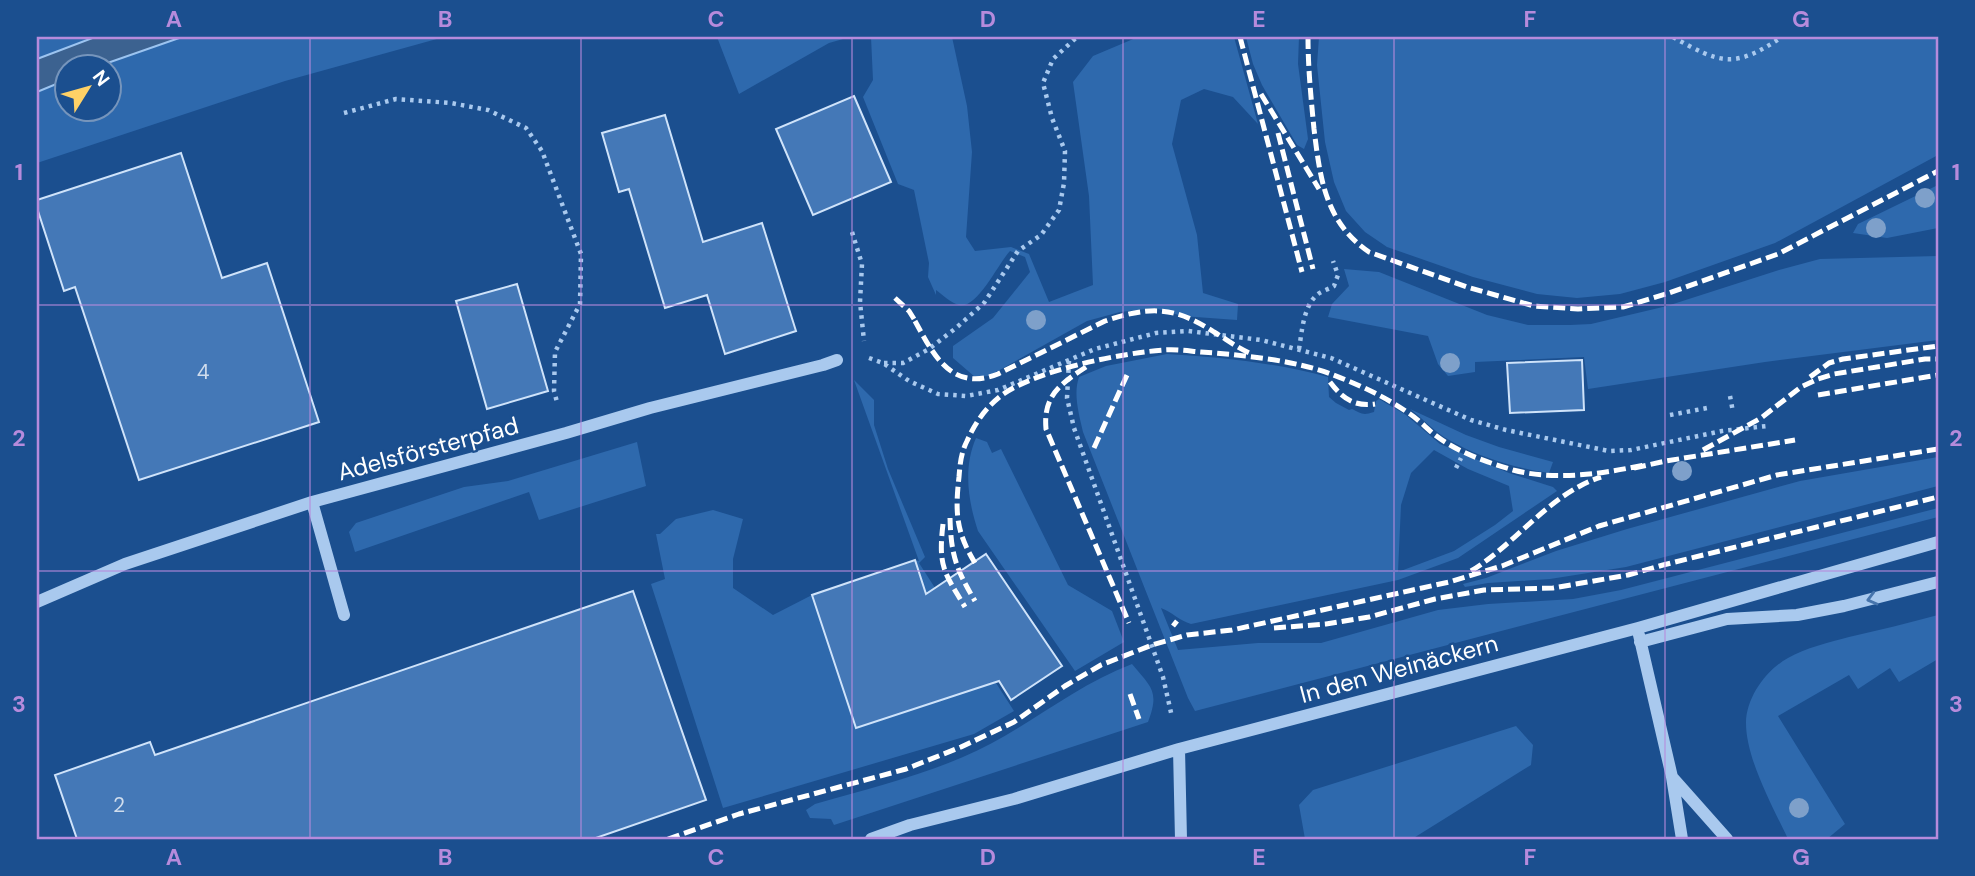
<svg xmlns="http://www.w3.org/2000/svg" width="1975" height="876" font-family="'DM Sans',sans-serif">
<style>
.green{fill:#2e69ad;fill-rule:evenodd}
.water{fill:#3c6290;stroke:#9cc4f0;stroke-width:2}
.building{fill:#4478b7;stroke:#cfe3fa;stroke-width:2}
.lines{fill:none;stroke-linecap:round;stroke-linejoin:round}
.path{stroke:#a9c9ee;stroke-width:4.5;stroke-dasharray:3.5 5;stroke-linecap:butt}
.minor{stroke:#a9c9ee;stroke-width:12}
.rail{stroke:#fff;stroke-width:5;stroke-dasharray:12 5;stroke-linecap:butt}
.tree{fill:#7ea0ca}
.oneway{stroke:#4674ac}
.grid{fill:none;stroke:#b68bdc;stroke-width:2;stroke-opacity:0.55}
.labels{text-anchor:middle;stroke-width:5;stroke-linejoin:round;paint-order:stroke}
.number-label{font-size:21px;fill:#d0dded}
.street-label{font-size:24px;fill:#fff;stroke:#1b4f8f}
.neatline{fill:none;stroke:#b68bdc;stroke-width:2.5}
.grid-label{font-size:23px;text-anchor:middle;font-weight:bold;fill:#b68bdc}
</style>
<rect width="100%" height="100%" fill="#1b4f8f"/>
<path class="green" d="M 37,37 L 95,37 L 37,59 Z
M 182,37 L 444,37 L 285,81 L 37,163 L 37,92 L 66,80 L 66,108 L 108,108 L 108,66 L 99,66 Z
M 717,37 L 850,37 L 829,43 L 739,94 Z
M 871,37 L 952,37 L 967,106 L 972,152 L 966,237 L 975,251 L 1011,247 L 1029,254 L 1049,302 L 1093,285 L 1089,196 L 1073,82 L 1093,56 L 1138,37 L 1234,37 L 1258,124 L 1233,97 L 1204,89 L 1181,100 L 1172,144 L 1197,235 L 1203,293 L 1238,304 L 1237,320 L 1182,316 L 1155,308 L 1120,312 L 1087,321 L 989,376 L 975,377 L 953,358 L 953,346 L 993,318 L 1030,272 L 1025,257 L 1010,251 C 999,262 977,310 959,305 C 951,303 943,295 936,290 L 936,295 L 928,277 L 929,263 L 914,190 L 898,184 L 863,97 L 873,80 Z
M 1246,37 L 1299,37 L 1298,64 L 1308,139 L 1304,149 L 1297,145 L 1262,85 L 1253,64 Z
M 1319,37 L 1938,37 L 1938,155 L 1775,243 L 1665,282 L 1620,294 L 1577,298 L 1537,294 L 1473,277 L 1387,247 L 1365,232 L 1346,211 L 1334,182 L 1325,142 L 1317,65 Z
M 1938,185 L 1938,228 L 1887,238 L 1853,233 L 1858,224 Z
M 1938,256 L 1938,340 L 1765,362 L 1588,389 L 1584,357 L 1475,362 L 1475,372 L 1448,376 L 1438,364 L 1428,336 L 1328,317 L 1332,304 L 1349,286 L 1344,269 L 1379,272 L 1487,315 L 1528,325 L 1570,325 L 1591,324 L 1667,306 L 1779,270 L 1820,259 Z
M 1167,354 C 1221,357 1276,363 1328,377 L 1329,397 L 1336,403 L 1349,410 L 1352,409 C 1361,413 1362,416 1374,412 L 1376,401 L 1379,399 L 1406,415 L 1440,444 L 1509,473 L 1553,487 L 1557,491 L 1458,558 L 1398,580 L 1191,624 C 1180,621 1172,612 1161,608 L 1178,650 L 1258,643 L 1321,643 L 1438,610 L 1488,604 L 1573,599 L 1621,590 L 1938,508 L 1938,517 L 1195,711 L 1188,698 L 1083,432 C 1079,414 1073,394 1079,377 L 1106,366 ZM 1434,450 L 1468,469 L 1509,486 L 1513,511 L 1495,525 L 1454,551 L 1398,572 L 1401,505 L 1411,473 Z
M 854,380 L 874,400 L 874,425 L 888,469 L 925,557 L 919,563 L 1014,711 L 974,734 L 723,808 L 651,584 L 665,579 L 656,534 L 660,534 L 676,519 L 713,510 L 743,519 L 733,559 L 733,588 L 773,615 L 812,595 L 856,728 L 959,694 L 915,560 L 919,561 Z
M 1410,409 L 1466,435 L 1499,447 L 1553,462 L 1549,473 C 1515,468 1474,456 1444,437 C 1432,429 1422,418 1410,409 Z
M 976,438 L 987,442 L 992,453 L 1001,449 L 1068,585 L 1112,611 L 1124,642 L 1075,671 L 978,531 C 968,501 963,468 976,438 Z
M 637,442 L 646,486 L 539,520 L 529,492 L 355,552 L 349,532 L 356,523 L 464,487 L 508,481 Z
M 1938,457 L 1938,486 L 1626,567 L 1550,579 L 1488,583 L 1465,587 L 1463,584 L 1486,578 L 1556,551 L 1627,529 L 1800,481 Z
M 1938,615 L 1938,659 L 1899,682 L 1890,668 L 1858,689 L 1849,675 L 1778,716 L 1845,824 L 1827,839 L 1788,839 C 1773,807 1746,759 1746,723 C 1746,698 1766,670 1788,658 C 1805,648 1830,642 1849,637 C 1879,630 1909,623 1938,615 Z
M 1132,664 C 1151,687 1160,691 1148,722 L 834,825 L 831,819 L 810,818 L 806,810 L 815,804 C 863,790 917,777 963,757 C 1023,732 1071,687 1132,664 Z
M 1516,726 L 1533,745 L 1531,765 L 1412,839 L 1305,839 L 1299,805 L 1313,790 Z"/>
<path class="water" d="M 95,37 L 182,37 L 99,66 L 66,66 L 66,80 L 37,92 L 37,59 Z"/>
<path class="building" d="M 854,96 L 891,182 L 813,215 L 776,129 Z
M 665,115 L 703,242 L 762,223 L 796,331 L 725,354 L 707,295 L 665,308 L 629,189 L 619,192 L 602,133 Z
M 181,153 L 222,278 L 267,263 L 319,422 L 139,480 L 75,287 L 64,291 L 37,208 L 37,200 Z
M 517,284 L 548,391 L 487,409 L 456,301 Z
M 1582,360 L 1584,410 L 1510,413 L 1507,363 Z
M 986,554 L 1062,666 L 1011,700 L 999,681 L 856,728 L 812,595 L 915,560 L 926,594 Z
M 633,591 L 706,800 L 593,839 L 77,839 L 55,775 L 150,742 L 155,755 Z"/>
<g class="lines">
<path class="path" d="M 1673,37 C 1721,64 1734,69 1782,37
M 344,113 L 396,99 L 451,103 L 488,110 L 526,128 L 542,151 L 581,254 L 580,304 L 555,352 L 554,391 L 557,402
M 852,232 L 862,264 L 860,302 L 864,341
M 1299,349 C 1302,332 1303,306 1318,294 C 1322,291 1329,289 1334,286 L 1338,275 L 1333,261
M 869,358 L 883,363 L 909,381 L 938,394 L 966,396 L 998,390 L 1095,349 L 1156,333 L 1188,331 L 1261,340 L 1331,358 L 1471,420 L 1506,430 L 1609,451 L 1631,450 L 1722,431 L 1767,426
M 1069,361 L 1067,398 L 1074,428 L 1163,677 L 1172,717
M 884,363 L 903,363 L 929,349 L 956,328 L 984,303 L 1018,251 L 1041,235 L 1059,210 L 1064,183 L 1065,151 L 1052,118 L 1043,83 L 1053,59 L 1077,37
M 1730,396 L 1733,412
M 1670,415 L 1707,408
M 1456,468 L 1461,458"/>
<path class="minor" d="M 312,502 L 344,615
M 37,602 L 125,564 L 312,502 L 566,433 L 650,408 L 823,365 L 837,360
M 1639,635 L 1672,777 L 1682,839
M 1640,642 L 1727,619 L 1797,615 L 1844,606 L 1938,582
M 1179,749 L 1181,839
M 1672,777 L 1727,839
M 871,839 L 910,825 L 1014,799 L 1179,749 L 1638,628 L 1938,542"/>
<path class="rail" d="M 1240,37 L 1302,272
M 1308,37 C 1308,68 1311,98 1314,129 C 1320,178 1325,222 1369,252 L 1467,287 L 1534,306 L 1578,309 L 1623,307 L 1666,294 L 1778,254 L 1938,171
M 1261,94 L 1319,189
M 1278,133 L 1313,269
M 895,298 L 909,311 L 914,319
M 915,321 C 934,356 952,392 998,374 L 1105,321 C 1150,306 1174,306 1214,332 C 1226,339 1239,349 1252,354
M 1086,367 C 1060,384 1043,396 1046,429 L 1129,623
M 1810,377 L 1829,363 L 1843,359 L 1938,346
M 1330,382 C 1342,398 1354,407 1375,404
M 1818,395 L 1938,375
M 1094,448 L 1127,375
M 1703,450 L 1761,418 L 1801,387 L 1818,379 L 1834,374 L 1925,359 L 1938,359
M 1634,468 L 1666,461 L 1795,440
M 950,518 C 951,555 956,569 975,601
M 943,524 C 938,567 944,572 965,607
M 975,563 C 956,532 955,512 959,477 C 960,464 961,453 967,441 C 975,423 986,407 1002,395 C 1037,370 1121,353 1164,350 C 1176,349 1189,351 1201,352 C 1241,355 1294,360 1331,374 C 1357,384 1384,396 1407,412 C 1417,418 1426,428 1435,435 C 1457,452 1486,462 1513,470 C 1555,481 1601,474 1644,465
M 1471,571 C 1517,543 1549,494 1601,477
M 1173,626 L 1177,621
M 1274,628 L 1326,624 L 1369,617 L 1435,599 L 1484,590 L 1553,588 L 1628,575 L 1663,565 L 1938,497
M 1130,694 L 1139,719
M 668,839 L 739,814 L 906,769 L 961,747 L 1014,722 L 1065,686 L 1101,665 L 1152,645 L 1187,635 L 1232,630 L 1449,582 L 1502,566 L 1599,526 L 1777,475 L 1938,449"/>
</g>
<g class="tree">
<circle cx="1925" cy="198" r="10"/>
<circle cx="1876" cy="228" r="10"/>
<circle cx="1036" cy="320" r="10"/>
<circle cx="1450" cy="363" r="10"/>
<circle cx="1682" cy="471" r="10"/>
<circle cx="1799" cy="808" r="10"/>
</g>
<defs><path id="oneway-chevron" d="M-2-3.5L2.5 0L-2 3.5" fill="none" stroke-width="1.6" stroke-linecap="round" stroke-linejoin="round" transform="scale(1.75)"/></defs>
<use class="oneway" href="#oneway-chevron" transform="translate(1872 599) rotate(165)"/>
<path class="grid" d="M 310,37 L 310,839M 581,37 L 581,839M 852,37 L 852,839M 1123,37 L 1123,839M 1394,37 L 1394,839M 1665,37 L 1665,839M 37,305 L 1938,305M 37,571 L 1938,571"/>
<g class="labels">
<g class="number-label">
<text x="203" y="379">4</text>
<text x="119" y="812">2</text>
</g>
<g class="street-label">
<text transform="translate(428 449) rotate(-15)" y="8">Adelsförsterpfad</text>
<text transform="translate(1399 669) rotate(-15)" y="8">In den Weinäckern</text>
</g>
</g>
<rect width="1975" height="876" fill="none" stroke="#1b4f8f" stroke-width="77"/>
<g transform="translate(88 88) rotate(53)"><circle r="33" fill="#1b4f8f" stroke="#7695bc" stroke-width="2"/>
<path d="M0-5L12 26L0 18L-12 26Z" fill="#ffd166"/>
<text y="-10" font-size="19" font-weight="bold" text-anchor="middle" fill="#ffffff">N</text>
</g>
<rect x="38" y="38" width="1899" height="800" class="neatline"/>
<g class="grid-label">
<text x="174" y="27">A</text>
<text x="445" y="27">B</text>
<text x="716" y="27">C</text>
<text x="988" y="27">D</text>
<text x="1259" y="27">E</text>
<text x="1530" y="27">F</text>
<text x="1801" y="27">G</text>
<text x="19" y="180">1</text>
<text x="1956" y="180">1</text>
<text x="19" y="446">2</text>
<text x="1956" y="446">2</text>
<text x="19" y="712">3</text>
<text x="1956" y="712">3</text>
<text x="174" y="865">A</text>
<text x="445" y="865">B</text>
<text x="716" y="865">C</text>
<text x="988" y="865">D</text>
<text x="1259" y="865">E</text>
<text x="1530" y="865">F</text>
<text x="1801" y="865">G</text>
</g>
</svg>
